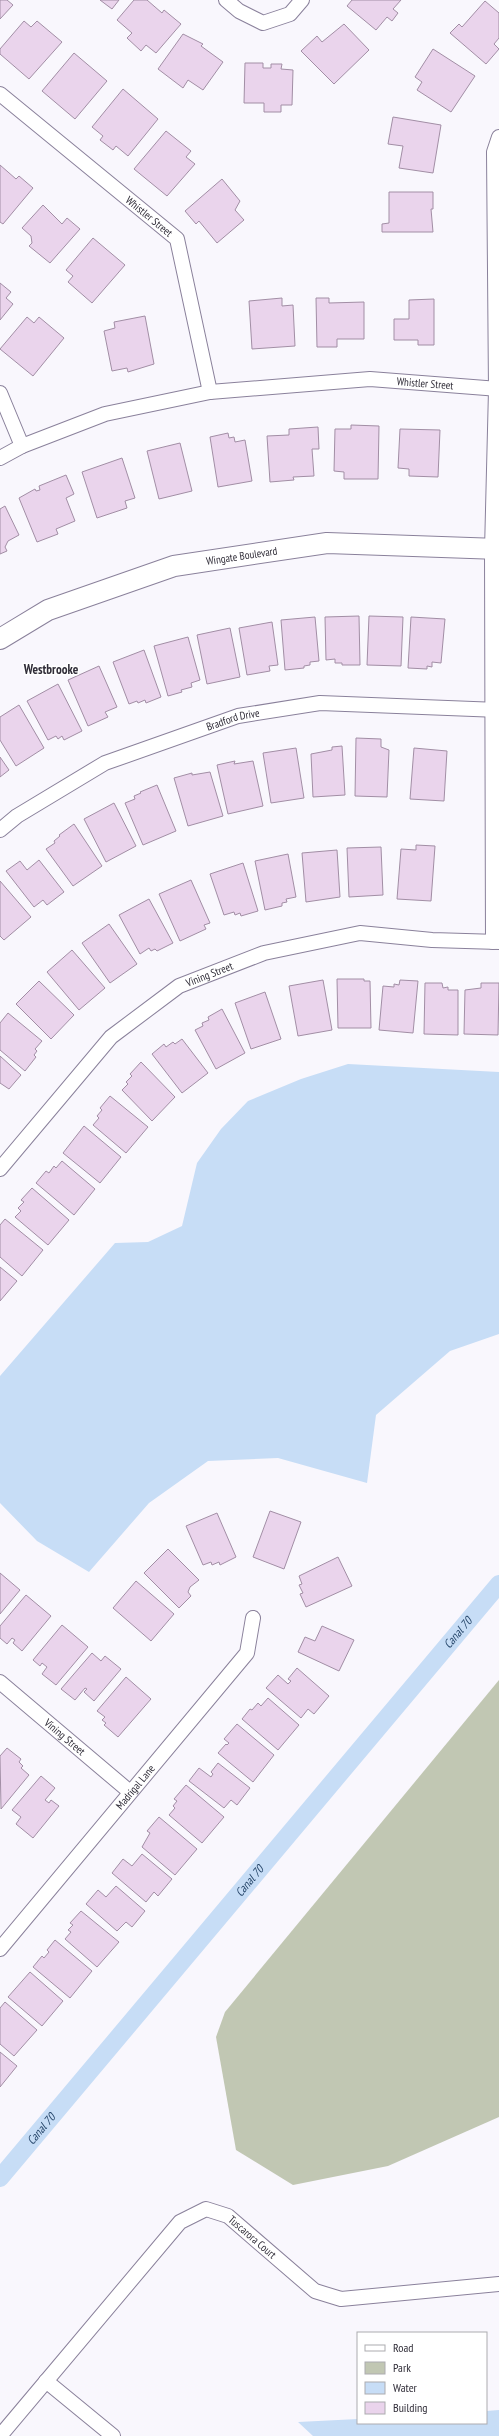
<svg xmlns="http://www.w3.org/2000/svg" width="499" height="2436" font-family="'PT Sans Narrow',sans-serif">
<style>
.green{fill:#c1c7b3}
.water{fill:#c7ddf6}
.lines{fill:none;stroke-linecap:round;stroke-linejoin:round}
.canal{stroke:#c7ddf6;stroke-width:18}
.building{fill:#ead4ec;stroke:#a28ea5}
.street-casing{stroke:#8a819b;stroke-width:16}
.secondary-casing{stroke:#8a819b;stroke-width:22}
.street{stroke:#fff;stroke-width:14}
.secondary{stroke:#fff;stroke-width:20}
.labels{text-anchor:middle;stroke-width:3;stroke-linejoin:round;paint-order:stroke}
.street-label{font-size:11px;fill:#302d38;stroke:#fff}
.water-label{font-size:12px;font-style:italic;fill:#29496d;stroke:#fff}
.quarter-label{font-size:13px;font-weight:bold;fill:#302d38;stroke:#fff}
</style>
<rect width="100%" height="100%" fill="#f9f7fd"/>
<path class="green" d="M 499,1680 L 499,2117 L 388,2166 L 293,2185 L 236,2150 L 216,2037 L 225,2012 Z"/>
<path class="water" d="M 348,1064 L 499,1072 L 499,1334 L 450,1351 L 376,1415 L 367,1483 L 278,1458 L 208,1461 L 149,1503 L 89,1572 L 37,1541 L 0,1503 L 0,1376 L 115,1243 L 148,1242 L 182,1226 L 197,1163 L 221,1129 L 248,1101 L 301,1079 Z
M 499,2410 L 499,2436 L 313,2436 L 298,2422 L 358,2419 L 358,2423 L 486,2423 L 486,2411 Z"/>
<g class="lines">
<path class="canal" id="s1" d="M 0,2178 L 499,1584"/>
</g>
<path class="building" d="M 0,0 L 7,0 L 13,5 L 0,19 Z
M 100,0 L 119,0 L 112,9 Z
M 134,0 L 147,0 L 162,13 L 164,10 L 181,24 L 156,53 L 146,45 L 141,51 L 127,38 L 132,33 L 117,20 Z
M 352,0 L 401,0 L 393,9 L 398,13 L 392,21 L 387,17 L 376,30 L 347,6 Z
M 485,1 L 499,13 L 499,38 L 494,44 L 499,49 L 486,64 L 450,33 L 459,24 L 462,27 Z
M 24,21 L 31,27 L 37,21 L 62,42 L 29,79 L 0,54 L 0,49 Z
M 344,24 L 369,50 L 334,84 L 301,51 L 317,36 L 322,42 Z
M 183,34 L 203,44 L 201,46 L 223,62 L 203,90 L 188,80 L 183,88 L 158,69 Z
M 433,49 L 475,76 L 451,112 L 417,90 L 422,82 L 415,77 Z
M 74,53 L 107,81 L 75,119 L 42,91 Z
M 245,63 L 263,63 L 263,68 L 271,68 L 271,64 L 282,64 L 281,69 L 293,70 L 292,105 L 281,105 L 281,112 L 264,112 L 264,103 L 244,103 Z
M 123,89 L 158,119 L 128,156 L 116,146 L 113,150 L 100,140 L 103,136 L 92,127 Z
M 393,117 L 441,125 L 433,173 L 399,168 L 403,146 L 388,144 Z
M 166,131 L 191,151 L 186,157 L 195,164 L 167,196 L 134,169 Z
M 0,165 L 16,179 L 19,176 L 33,188 L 3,224 L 0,222 Z
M 222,179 L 240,201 L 235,210 L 244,220 L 217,243 L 199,221 L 196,224 L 185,211 Z
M 389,192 L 433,192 L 433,209 L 431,209 L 433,232 L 382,232 L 382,224 L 389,223 Z
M 43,205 L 62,224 L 67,218 L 80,229 L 50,263 L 29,246 L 32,243 L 31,236 L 22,228 Z
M 93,238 L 125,265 L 92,303 L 68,282 L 73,276 L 66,270 Z
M 0,283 L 11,292 L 6,298 L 13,304 L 0,320 Z
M 282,298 L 282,306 L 293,305 L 295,346 L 252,349 L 249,301 Z
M 316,298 L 329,298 L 329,303 L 364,302 L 364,339 L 337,339 L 337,347 L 317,347 Z
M 434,299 L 434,345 L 418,345 L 418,340 L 394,340 L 394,319 L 409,319 L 409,300 Z
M 145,316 L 154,364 L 128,372 L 127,368 L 112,371 L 104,331 L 115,328 L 114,322 Z
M 27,317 L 34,323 L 39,317 L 64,338 L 33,376 L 0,349 Z
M 351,425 L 379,426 L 378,479 L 344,479 L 344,472 L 334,471 L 335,429 L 351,429 Z
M 318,427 L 319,449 L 312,449 L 314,476 L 293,477 L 294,480 L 270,482 L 267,436 L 289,435 L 289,429 Z
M 400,429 L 440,430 L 438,477 L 409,476 L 409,469 L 398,468 Z
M 228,433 L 229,438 L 234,437 L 235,442 L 245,440 L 252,481 L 218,487 L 210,437 Z
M 180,443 L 192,491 L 159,499 L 147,451 Z
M 122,458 L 135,498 L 125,501 L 127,508 L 97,518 L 82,472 Z
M 66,475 L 74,494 L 66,498 L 75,521 L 56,529 L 58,534 L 37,542 L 19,498 L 35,489 L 36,491 L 40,490 L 39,486 Z
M 5,506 L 19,535 L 8,541 L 5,547 L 7,551 L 0,554 L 0,509 Z
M 359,616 L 360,665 L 342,665 L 342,663 L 335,663 L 335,659 L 326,660 L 325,617 Z
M 369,616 L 403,617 L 401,666 L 367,665 Z
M 315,617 L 319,661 L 310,662 L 310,665 L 304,666 L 304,668 L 285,670 L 281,620 Z
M 411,617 L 445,619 L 441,663 L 432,662 L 432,667 L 427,666 L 427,669 L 408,668 Z
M 272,622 L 278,665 L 269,666 L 270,671 L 247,675 L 239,628 Z
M 230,628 L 240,677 L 207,684 L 197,635 Z
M 188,637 L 200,680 L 191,683 L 192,687 L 181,690 L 182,692 L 168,696 L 154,646 Z
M 144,650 L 161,697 L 146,703 L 145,700 L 138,703 L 137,701 L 129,704 L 113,662 Z
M 99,666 L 117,707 L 105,712 L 108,717 L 88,726 L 68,680 Z
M 58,684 L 82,731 L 64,740 L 62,736 L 58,739 L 56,736 L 48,740 L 27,701 Z
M 19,705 L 44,748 L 16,766 L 0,740 L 0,717 Z
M 356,738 L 381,739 L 381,747 L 389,750 L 387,797 L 355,796 Z
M 342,746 L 345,795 L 313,797 L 311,754 L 332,750 L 332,747 Z
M 296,748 L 304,798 L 271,803 L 263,753 Z
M 414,748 L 447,751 L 444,801 L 410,799 Z
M 0,757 L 9,770 L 0,777 Z
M 235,761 L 234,764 L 253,761 L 263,806 L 228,814 L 217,765 Z
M 210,772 L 223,816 L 188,826 L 174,778 L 192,773 L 192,775 Z
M 157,785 L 176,831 L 143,845 L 125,803 L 135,799 L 134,796 L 141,793 L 140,792 Z
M 114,803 L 136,846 L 106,862 L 84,819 Z
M 74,824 L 102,866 L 73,886 L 46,849 L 55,843 L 54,841 L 60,836 L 59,835 Z
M 416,845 L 435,846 L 431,901 L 397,899 L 401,849 L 416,850 Z
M 381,847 L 383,895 L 349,897 L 347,848 Z
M 337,850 L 340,897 L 306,902 L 302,853 Z
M 288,854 L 296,897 L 286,899 L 287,902 L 282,903 L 282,906 L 265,910 L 255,861 Z
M 39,860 L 64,892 L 47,905 L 43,900 L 34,907 L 6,871 L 20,861 L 27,870 Z
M 243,863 L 258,911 L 241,916 L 240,913 L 235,915 L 234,912 L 224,915 L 210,874 Z
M 191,880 L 210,923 L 204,925 L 206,929 L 180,941 L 159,894 Z
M 0,881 L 31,917 L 4,940 L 0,936 Z
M 149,899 L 173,943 L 157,951 L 155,949 L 151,951 L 149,948 L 140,954 L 119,915 Z
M 109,924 L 137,964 L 110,983 L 82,943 Z
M 72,950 L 105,988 L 79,1010 L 47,972 Z
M 337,979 L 364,979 L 364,981 L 370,981 L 371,1028 L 338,1028 Z
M 323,980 L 332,1030 L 298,1036 L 289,986 Z
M 400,980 L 418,981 L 413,1033 L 379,1030 L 383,986 L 394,987 L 394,984 L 399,985 Z
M 39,981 L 74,1015 L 51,1039 L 16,1004 Z
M 425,983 L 442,983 L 443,988 L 448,987 L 448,990 L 458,990 L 458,1035 L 424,1034 Z
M 481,983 L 499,983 L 498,1035 L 464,1034 L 465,990 L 481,988 Z
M 265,992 L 281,1039 L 251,1049 L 235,1003 Z
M 222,1009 L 245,1053 L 216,1069 L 195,1030 L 203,1026 L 202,1023 L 209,1020 L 208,1017 Z
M 8,1013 L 42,1041 L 35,1049 L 37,1051 L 34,1055 L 36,1057 L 25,1071 L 0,1050 L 0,1023 Z
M 182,1039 L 208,1073 L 182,1093 L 152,1054 L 164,1044 L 166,1047 L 173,1042 L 175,1044 Z
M 0,1056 L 21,1075 L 9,1089 L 0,1083 Z
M 141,1062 L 175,1097 L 152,1121 L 122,1090 L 128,1084 L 126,1082 L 132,1076 L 130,1074 Z
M 110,1096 L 148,1127 L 126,1153 L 93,1125 L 99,1118 L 97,1116 L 102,1110 L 100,1108 Z
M 84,1126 L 121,1157 L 100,1183 L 63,1153 Z
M 62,1161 L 95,1189 L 74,1215 L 36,1183 L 46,1171 L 49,1173 L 54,1166 L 56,1168 Z
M 32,1188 L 69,1220 L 48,1245 L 15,1217 L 21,1211 L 18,1208 L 24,1202 L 21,1200 Z
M 5,1219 L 43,1250 L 22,1276 L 0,1257 L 0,1225 Z
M 0,1267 L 17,1281 L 0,1301 Z
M 270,1511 L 301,1522 L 284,1569 L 253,1557 Z
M 217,1513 L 236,1557 L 220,1565 L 219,1562 L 212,1565 L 211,1562 L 203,1565 L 186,1526 Z
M 168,1549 L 199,1580 L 190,1587 L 188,1592 L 191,1596 L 179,1608 L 144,1573 Z
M 338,1557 L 352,1586 L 306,1607 L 300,1594 L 303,1593 L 299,1585 L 302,1584 L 299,1576 Z
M 0,1573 L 20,1590 L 0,1614 Z
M 136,1581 L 174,1614 L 151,1641 L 113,1608 Z
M 26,1595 L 51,1616 L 22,1651 L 13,1643 L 15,1640 L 12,1638 L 7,1644 L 0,1638 L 0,1626 Z
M 62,1625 L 88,1647 L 56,1685 L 42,1674 L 47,1667 L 42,1663 L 40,1666 L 33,1660 Z
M 322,1626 L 354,1640 L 339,1671 L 298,1652 L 305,1637 L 315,1641 Z
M 92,1653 L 101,1661 L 105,1656 L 121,1669 L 94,1701 L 84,1692 L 87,1689 L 85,1688 L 75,1700 L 61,1689 Z
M 297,1668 L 329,1696 L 314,1714 L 308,1709 L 301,1718 L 266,1688 L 278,1675 L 288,1684 L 291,1681 L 288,1679 Z
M 126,1677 L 151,1699 L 118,1737 L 104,1725 L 106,1723 L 102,1720 L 105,1717 L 97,1711 Z
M 268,1698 L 299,1725 L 278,1750 L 242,1719 L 250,1709 L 252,1710 L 258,1703 L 261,1706 Z
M 237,1724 L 274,1755 L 253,1782 L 218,1753 L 226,1744 L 227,1745 L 229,1743 L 224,1739 Z
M 7,1748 L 21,1759 L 19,1762 L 23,1766 L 21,1768 L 29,1775 L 1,1809 L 0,1756 Z
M 218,1763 L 250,1788 L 237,1805 L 231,1800 L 224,1808 L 189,1781 L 199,1768 L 211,1777 L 213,1774 L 211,1772 Z
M 41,1776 L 55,1788 L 45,1800 L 49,1803 L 51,1800 L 59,1806 L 33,1838 L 16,1824 L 21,1817 L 12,1810 Z
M 186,1785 L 224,1817 L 202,1843 L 169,1815 L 175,1808 L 173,1806 L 177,1801 L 174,1799 Z
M 159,1817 L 197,1849 L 175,1875 L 142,1847 L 150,1833 L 147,1831 Z
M 142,1854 L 172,1879 L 158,1896 L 154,1892 L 146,1902 L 112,1873 L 123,1859 L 132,1866 Z
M 116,1886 L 145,1911 L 132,1927 L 126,1922 L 117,1931 L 86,1904 L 98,1890 L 106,1897 Z
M 81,1911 L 119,1942 L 97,1967 L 65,1939 L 71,1932 L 68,1930 L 73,1925 L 70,1923 Z
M 55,1940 L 92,1971 L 70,1998 L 33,1967 L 42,1956 L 44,1958 L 49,1952 L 47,1950 Z
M 30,1972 L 63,2001 L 42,2026 L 8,1997 Z
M 5,2002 L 37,2030 L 14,2056 L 0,2044 L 0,2008 Z
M 0,2052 L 17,2066 L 0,2087 Z"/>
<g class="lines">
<g class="street-casing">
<g id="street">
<path d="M 226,0 L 239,11 L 263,23 L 290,14 L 302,0"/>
<path id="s2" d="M 0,94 L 177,239 L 210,392"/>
<path d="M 0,393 L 22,446"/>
<path id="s3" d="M 0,458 L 22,446 L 105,414 L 210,392 L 370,379 L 499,389"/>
<path id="s4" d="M 0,830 L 17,816 L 105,763 L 238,716 L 320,703 L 499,710"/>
<path d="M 493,942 L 492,550 L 496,390 L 494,152 L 499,137"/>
<path id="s5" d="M 0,1169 L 111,1037 L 179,986 L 264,953 L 360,933 L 432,940 L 499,942"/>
<path id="s6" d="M 0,1682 L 130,1792"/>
<path id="s7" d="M 0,1949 L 247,1653 L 253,1618"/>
<path d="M 46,2381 L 113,2436"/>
<path id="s8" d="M 0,2436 L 180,2222 L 206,2209 L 228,2216 L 315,2291 L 341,2299 L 499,2284"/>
</g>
</g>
<g class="secondary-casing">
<g id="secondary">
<path id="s9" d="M 0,639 L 48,610 L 174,566 L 327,543 L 499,549"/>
</g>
</g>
<use href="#street" class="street"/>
<use href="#secondary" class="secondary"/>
</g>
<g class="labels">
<g class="street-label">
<text dy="4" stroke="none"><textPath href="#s2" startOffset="193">Whistler Street</textPath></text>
<text dy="4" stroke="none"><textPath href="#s3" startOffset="437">Whistler Street</textPath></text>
<text dy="4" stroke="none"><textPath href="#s9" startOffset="258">Wingate Boulevard</textPath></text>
<text dy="4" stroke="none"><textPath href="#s4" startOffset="260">Bradford Drive</textPath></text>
<text dy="4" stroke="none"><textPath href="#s5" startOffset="290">Vining Street</textPath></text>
<text dy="4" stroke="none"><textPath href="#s6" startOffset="85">Vining Street</textPath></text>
<text dy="4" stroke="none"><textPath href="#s7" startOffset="211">Madrigal Lane</textPath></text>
<text dy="4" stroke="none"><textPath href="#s8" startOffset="364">Tuscarora Court</textPath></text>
</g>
<g class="water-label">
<text dy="4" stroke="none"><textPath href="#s1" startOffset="712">Canal 70</textPath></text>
<text dy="4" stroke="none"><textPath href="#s1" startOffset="388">Canal 70</textPath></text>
<text dy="4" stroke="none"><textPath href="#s1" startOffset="64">Canal 70</textPath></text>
</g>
<g class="quarter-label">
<text x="51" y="674">Westbrooke</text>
</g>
</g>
<rect x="357" y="2332" width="130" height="92" fill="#ffffff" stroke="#acabaf"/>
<rect x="365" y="2345" width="20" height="6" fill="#ffffff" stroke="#acabaf"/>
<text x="393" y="2352" font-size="12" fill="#302d38">Road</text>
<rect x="365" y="2362" width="20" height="12" fill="#c1c7b3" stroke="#acabaf"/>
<text x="393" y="2372" font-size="12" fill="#302d38">Park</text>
<rect x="365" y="2382" width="20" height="12" fill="#c7ddf6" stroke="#acabaf"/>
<text x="393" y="2392" font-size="12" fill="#302d38">Water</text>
<rect x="365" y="2402" width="20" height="12" fill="#ead4ec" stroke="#acabaf"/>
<text x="393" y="2412" font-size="12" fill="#302d38">Building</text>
</svg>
